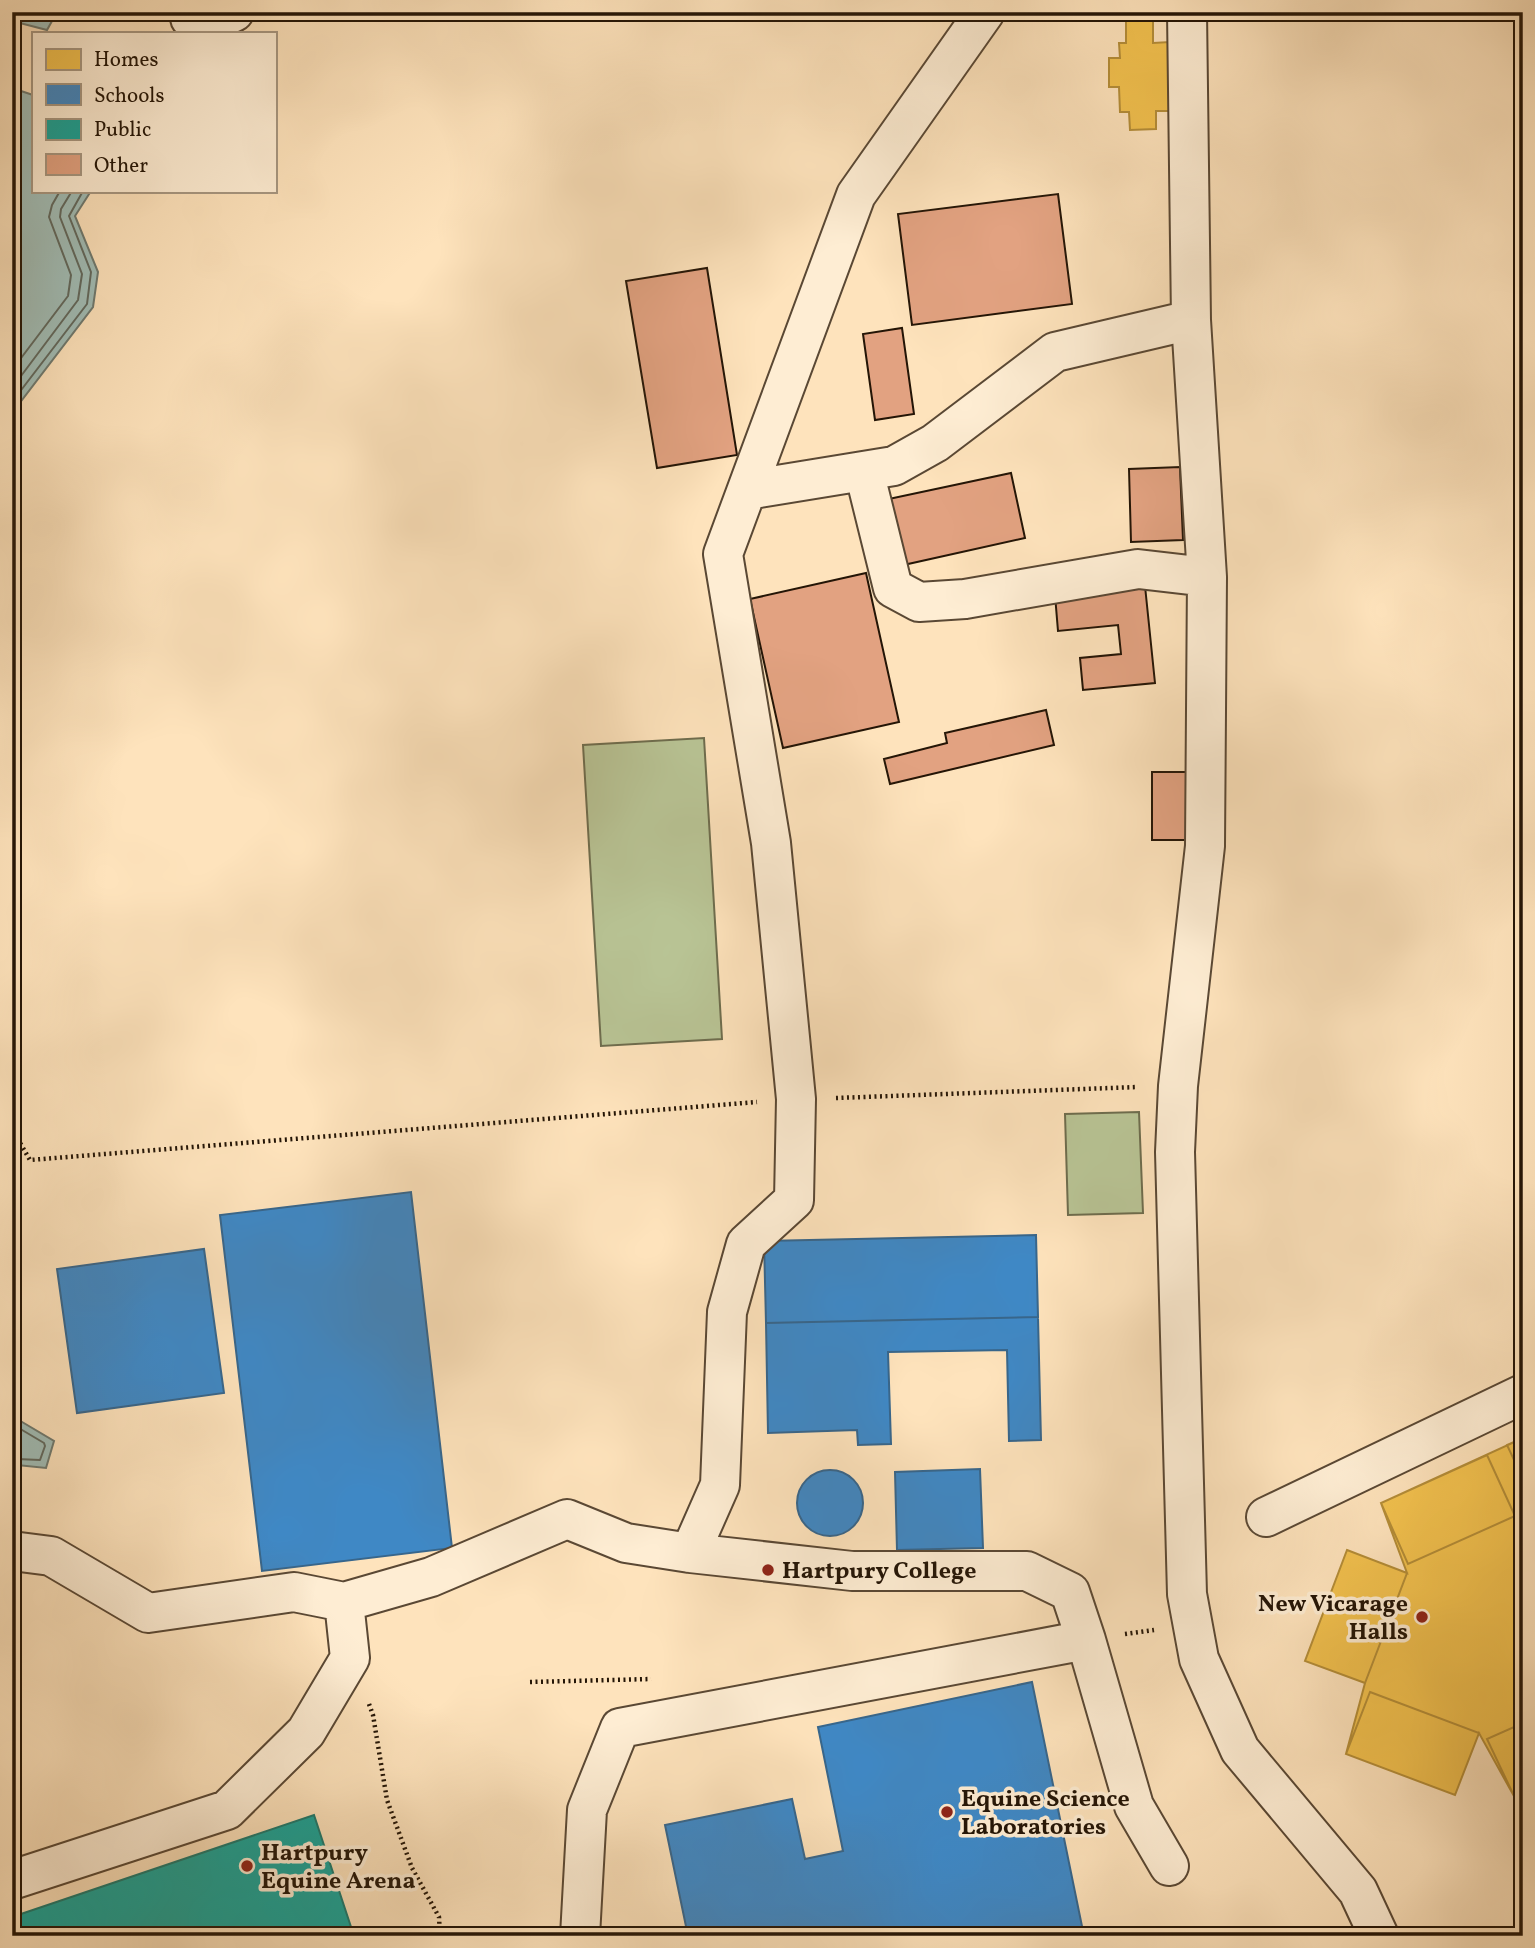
<svg xmlns="http://www.w3.org/2000/svg" width="1535" height="1948" font-family="Vollkorn,serif">
<style>
.green{fill:#b9c596;stroke:#6e6d4e;stroke-width:2}
.water{fill:#a1bdb6;stroke:#6f7a70;stroke-width:2}
.homes{fill:#f2c14e;stroke:#b48d38;stroke-width:2}
.schools{fill:#3f88c5;stroke:#37668c;stroke-width:2}
.public{fill:#17a398;stroke:#1b786c;stroke-width:2}
.lines{fill:none;stroke-linecap:round;stroke-linejoin:round}
.shore{stroke:#62695e;stroke-width:2}
.building{fill:#e2a281;stroke:#241506;stroke-width:2}
.minor-casing{stroke:#5a4834;stroke-width:42}
.path{stroke:#241506;stroke-width:4.5;stroke-dasharray:2 3.5;stroke-linecap:butt}
.minor{stroke:#feedd3;stroke-width:38}
.poi-dot{fill:#8f2418;stroke:#feedd3;stroke-width:2.5}
.labels{text-anchor:middle;stroke-width:7;stroke-linejoin:round;paint-order:stroke}
.poi-label{font-size:24px;font-weight:bold;fill:#241506;stroke:#feedd3;text-anchor:start}
</style>
<rect width="100%" height="100%" fill="#fee3bc"/>
<filter id="stains"><feTurbulence type="fractalNoise" baseFrequency=".00286" numOctaves="4"/><feColorMatrix values="0 0 0 0 .2 0 0 0 0 .09 0 0 0 0 .02 0 0 0 .5 -.17"/></filter>
<radialGradient id="worn" r=".72"><stop offset=".6" stop-color="#630" stop-opacity="0"/><stop offset="1" stop-color="#630" stop-opacity=".3"/></radialGradient>
<path class="green" d="M 704,738 L 722,1039 L 601,1046 L 583,745 Z
M 1139,1112 L 1143,1213 L 1068,1215 L 1065,1114 Z"/>
<path class="water" d="M 12,12 L 57,12 L 47,30 L 12,21 Z
M 12,88 L 33,95 L 33,191 L 91,191 L 75,216 L 98,272 L 93,307 L 12,413 Z
M 12,1416 L 54,1441 L 46,1468 L 17,1465 L 12,1471 Z"/>
<path class="homes" d="M 1126,20 L 1153,20 L 1153,43 L 1170,42 L 1171,111 L 1156,111 L 1156,129 L 1130,130 L 1129,112 L 1120,112 L 1119,87 L 1109,87 L 1109,58 L 1120,58 L 1119,43 L 1126,43 Z
M 1523,1438 L 1523,1479 L 1507,1445 Z
M 1523,1438 L 1523,1794 L 1515,1798 L 1479,1733 L 1455,1795 L 1346,1754 L 1365,1683 L 1305,1661 L 1347,1550 L 1407,1573 L 1381,1503 Z
M 1487,1455 L 1515,1516 L 1408,1564 L 1381,1503 Z
M 1347,1550 L 1407,1573 L 1365,1683 L 1305,1661 Z
M 1370,1692 L 1479,1733 L 1455,1795 L 1346,1754 Z
M 1523,1723 L 1523,1794 L 1515,1798 L 1487,1739 Z"/>
<path class="schools" d="M 411,1192 L 452,1548 L 262,1571 L 220,1215 Z
M 1036,1235 L 1038,1317 L 766,1323 L 764,1241 Z
M 204,1249 L 224,1393 L 77,1413 L 57,1269 Z
M 1038,1317 L 1041,1440 L 1009,1441 L 1007,1350 L 888,1352 L 891,1444 L 858,1445 L 857,1430 L 768,1433 L 766,1323 Z
M 980,1469 L 983,1548 L 897,1550 L 895,1472 Z
M797 1503a33 33 0 1 1 66 0a33 33 0 1 1-66 0Z
M 1032,1682 L 1084,1936 L 688,1936 L 665,1825 L 792,1799 L 805,1859 L 843,1851 L 818,1727 Z"/>
<path class="public" d="M 314,1815 L 354,1936 L 12,1936 L 12,1917 Z"/>
<g class="lines">
<path class="shore" d="M 12,370 L 68,296 L 71,275 L 49,217 L 52,205 L 60,191
M 12,388 L 78,300 L 82,274 L 60,217 L 61,209 L 72,191
M 12,402 L 87,304 L 91,272 L 69,216 L 83,191
M 12,1424 L 44,1443 L 45,1446 L 40,1460 L 17,1459 L 12,1460"/>
</g>
<path class="building" d="M 1058,194 L 1072,304 L 912,325 L 898,214 Z
M 707,268 L 737,455 L 657,468 L 626,281 Z
M 902,328 L 914,414 L 875,420 L 863,334 Z
M 1180,467 L 1183,540 L 1131,542 L 1129,469 Z
M 1011,473 L 1025,538 L 899,566 L 884,500 Z
M 866,573 L 899,722 L 783,748 L 750,599 Z
M 1145,586 L 1155,683 L 1083,690 L 1080,658 L 1121,654 L 1118,625 L 1058,631 L 1055,595 Z
M 1046,710 L 1054,745 L 890,784 L 884,759 L 947,743 L 945,733 Z
M 1152,772 L 1191,772 L 1191,840 L 1152,840 Z"/>
<g class="lines">
<g class="minor-casing">
<path id="minor" d="M 189,12 L 190,18 L 207,25 L 234,12
M 1187,12 L 1191,320 L 1207,577 L 1205,846 L 1178,1086 L 1175,1152 L 1187,1594 L 1199,1659 L 1240,1750 L 1358,1891 L 1379,1936
M 864,471 L 893,588 L 919,602 L 965,599 L 1138,569 L 1207,577
M 747,490 L 894,466 L 935,443 L 1055,352 L 1191,320
M 1266,1517 L 1523,1394
M 12,1551 L 51,1556 L 148,1613 L 294,1592 L 344,1602 L 431,1577 L 567,1519 L 626,1543 L 690,1553 L 852,1571 L 1027,1571 L 1070,1592 L 1086,1640 L 1134,1806 L 1169,1866
M 690,1553 L 720,1485 L 727,1312 L 746,1244 L 794,1200 L 796,1099 L 771,843 L 723,554 L 856,195 L 985,12
M 12,1880 L 227,1810 L 306,1732 L 350,1658 L 344,1602
M 580,1936 L 587,1810 L 620,1728 L 1086,1640"/>
</g>
<path class="path" d="M 836,1098 L 1138,1087
M 12,1129 L 30,1160 L 757,1102
M 1125,1634 L 1154,1630
M 530,1682 L 651,1679
M 369,1704 L 373,1715 L 387,1800 L 412,1868 L 439,1917 L 440,1936"/>
<use href="#minor" class="minor"/>
</g>
<g class="poi-dot">
<circle cx="768" cy="1570" r="7"/>
<circle cx="1422" cy="1617" r="7"/>
<circle cx="947" cy="1812" r="7"/>
<circle cx="247" cy="1866" r="7"/>
</g>
<g class="labels">
<g class="poi-label">
<text x="782" y="1578">Hartpury College</text>
<text x="1408" y="1611" text-anchor="end">New Vicarage<tspan x="1408" dy="28">Halls</tspan></text>
<text x="961" y="1806">Equine Science<tspan x="961" dy="28">Laboratories</tspan></text>
<text x="261" y="1860">Hartpury<tspan x="261" dy="28">Equine Arena</tspan></text>
</g>
</g>
<rect width="1535" height="1948" fill="none" stroke="#fee3bc" stroke-width="42"/>
<rect x="14" y="14" width="1507" height="1920" fill="none" stroke="#241506" stroke-width="3.5"/>
<rect x="21" y="21" width="1493" height="1906" fill="none" stroke="#241506" stroke-width="2"/>
<rect x="32" y="32" width="245" height="161" fill="#feedd3" stroke="#a79781" stroke-width="2"/>
<rect x="46" y="49" width="35" height="21" fill="#f2c14e" stroke="#a79781" stroke-width="2"/>
<text x="94" y="66" font-size="21" fill="#241506">Homes</text>
<rect x="46" y="84" width="35" height="21" fill="#3f88c5" stroke="#a79781" stroke-width="2"/>
<text x="94" y="102" font-size="21" fill="#241506">Schools</text>
<rect x="46" y="119" width="35" height="21" fill="#17a398" stroke="#a79781" stroke-width="2"/>
<text x="94" y="136" font-size="21" fill="#241506">Public</text>
<rect x="46" y="154" width="35" height="21" fill="#e2a281" stroke="#a79781" stroke-width="2"/>
<text x="94" y="172" font-size="21" fill="#241506">Other</text>
<rect width="100%" height="100%" filter="url(#stains)"/>
<rect width="100%" height="100%" fill="url(#worn)"/>
</svg>
